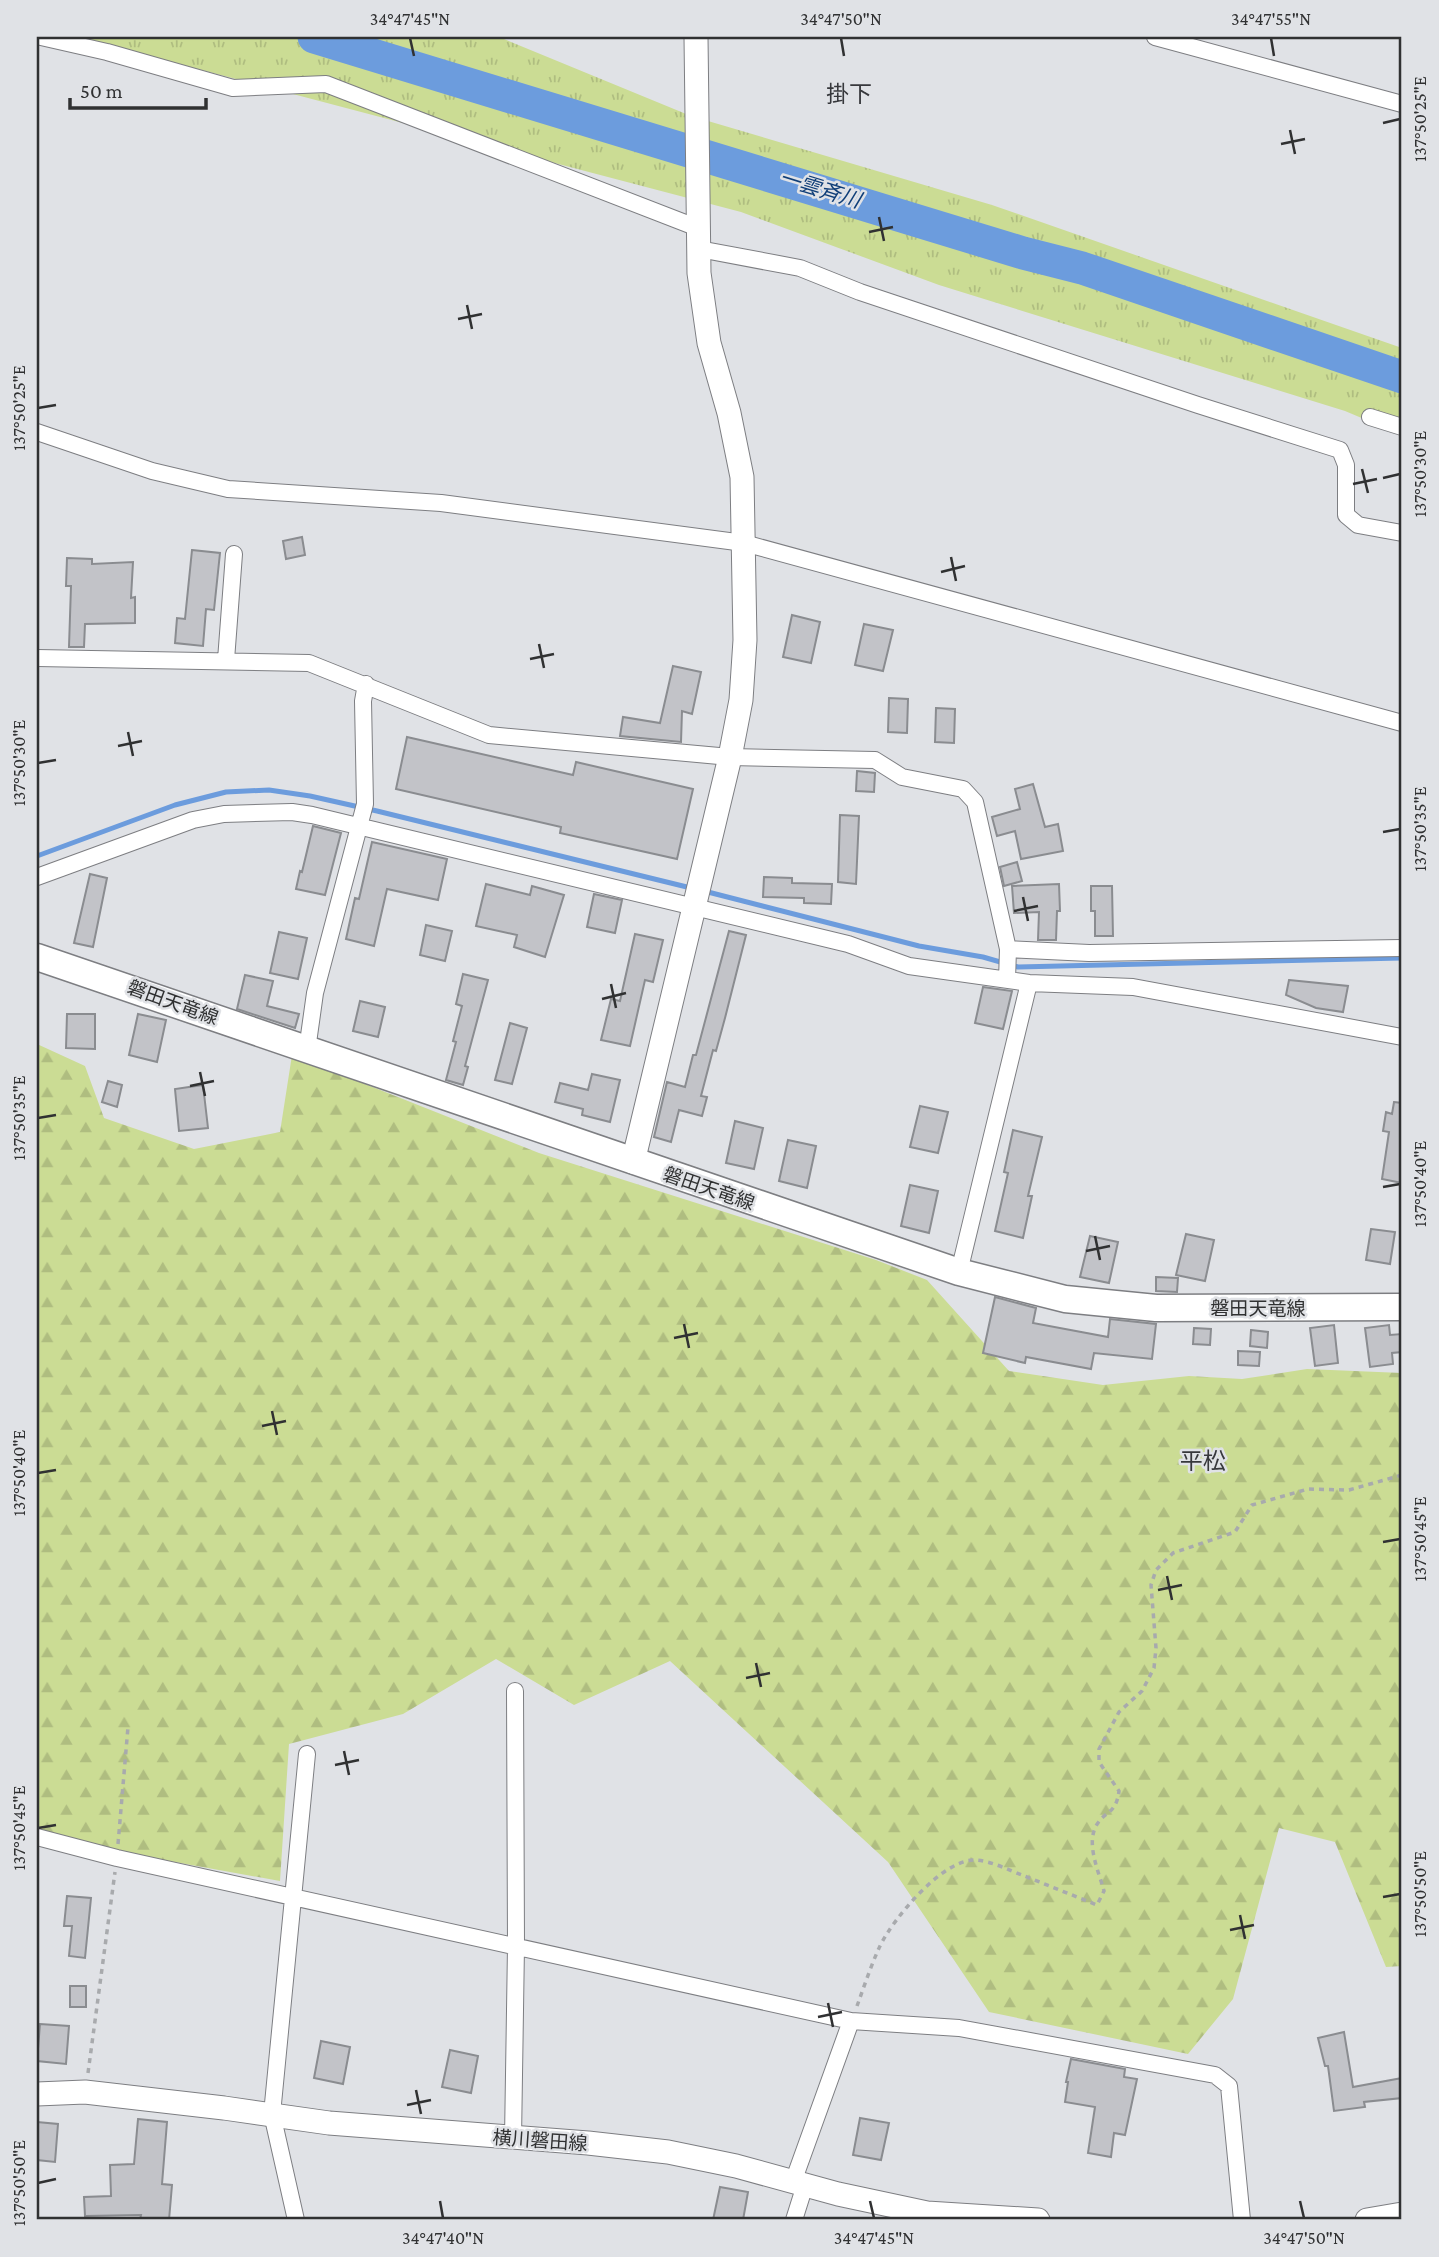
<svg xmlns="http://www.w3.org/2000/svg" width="1439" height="2257" font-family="'Crimson Pro','Noto Sans JP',serif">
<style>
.grass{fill:url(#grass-tufts)}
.forest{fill:url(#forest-firs)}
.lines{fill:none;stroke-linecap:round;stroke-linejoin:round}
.stream{stroke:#6c9cdd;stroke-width:5}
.river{stroke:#6c9cdd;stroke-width:33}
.building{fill:#c2c3c8;stroke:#8a8c90;stroke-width:2}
.street-casing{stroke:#7d7e82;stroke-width:18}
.secondary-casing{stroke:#7d7e82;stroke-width:25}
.primary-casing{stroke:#7d7e82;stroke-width:29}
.path{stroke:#a8aaad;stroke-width:3.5;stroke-dasharray:5 5;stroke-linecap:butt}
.street{stroke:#fff;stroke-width:16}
.secondary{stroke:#fff;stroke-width:23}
.primary{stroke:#fff;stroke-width:26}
.ticks{fill:none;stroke:#303132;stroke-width:2.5}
.labels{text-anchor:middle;stroke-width:5;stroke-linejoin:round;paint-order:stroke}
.street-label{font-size:19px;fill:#303132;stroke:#e0e2e6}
.water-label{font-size:21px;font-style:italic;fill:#0f3e78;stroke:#e0e2e6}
.quarter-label{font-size:23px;fill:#37383c;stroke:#e0e2e6}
.neatline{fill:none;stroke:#303132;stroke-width:2.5}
.ticks-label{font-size:18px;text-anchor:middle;fill:#303132}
</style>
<defs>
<pattern id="grass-tufts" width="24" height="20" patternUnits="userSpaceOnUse" patternTransform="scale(1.75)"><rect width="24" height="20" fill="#cbdc94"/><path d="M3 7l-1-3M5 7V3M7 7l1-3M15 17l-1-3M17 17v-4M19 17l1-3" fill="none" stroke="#afbd80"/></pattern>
<pattern id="forest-firs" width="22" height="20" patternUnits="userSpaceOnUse" patternTransform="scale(1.75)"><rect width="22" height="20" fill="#cbdc94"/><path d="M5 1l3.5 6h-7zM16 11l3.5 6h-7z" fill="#afbd80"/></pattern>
</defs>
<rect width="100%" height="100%" fill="#e0e2e6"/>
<path class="grass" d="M 76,37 L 499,37 L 691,116 L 992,205 L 1402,348 L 1402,435 L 1345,411 L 939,285 L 741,212 Z"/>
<path class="forest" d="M 37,1044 L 85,1066 L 104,1118 L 194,1149 L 280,1132 L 292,1055 L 539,1153 L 876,1260 L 927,1280 L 1009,1371 L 1103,1385 L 1189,1376 L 1242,1379 L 1307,1369 L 1402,1373 L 1402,1966 L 1386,1967 L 1335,1842 L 1279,1828 L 1233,1999 L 1188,2054 L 989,2012 L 888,1862 L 670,1661 L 574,1705 L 496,1659 L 403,1714 L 289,1744 L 280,1881 L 37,1837 Z"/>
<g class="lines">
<path class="stream" d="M 37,856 L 175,805 L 226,792 L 269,790 L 310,796 L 377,811 L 691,888
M 704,891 L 919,946 L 983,957 L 1018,967 L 1402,958"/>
<path class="river" d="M 314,37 L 1023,253 L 1082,268 L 1402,377"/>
</g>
<path class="building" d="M 302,537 L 305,555 L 286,559 L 283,541 Z
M 192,550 L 220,553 L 214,610 L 206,609 L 203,646 L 175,643 L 177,618 L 185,619 Z
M 67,558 L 92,559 L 92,564 L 133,562 L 131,598 L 135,597 L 135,623 L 85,624 L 84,647 L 69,647 L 71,586 L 66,586 Z
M 792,615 L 820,622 L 811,663 L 783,657 Z
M 864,624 L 893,630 L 883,671 L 855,665 Z
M 673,666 L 701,672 L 692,714 L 682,711 L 681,742 L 620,736 L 623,717 L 660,723 Z
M 889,698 L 908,699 L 907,733 L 888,732 Z
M 936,708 L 955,709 L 954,743 L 935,742 Z
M 407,737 L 573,775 L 576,762 L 693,789 L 677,859 L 560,833 L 561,827 L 396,789 Z
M 857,771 L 875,773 L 874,792 L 856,791 Z
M 1033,784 L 1045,827 L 1058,824 L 1063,851 L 1021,859 L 1015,831 L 997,836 L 992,817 L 1020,809 L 1015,789 Z
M 840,815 L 859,816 L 856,884 L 838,882 Z
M 313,826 L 341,833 L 325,895 L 296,889 L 300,871 L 302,872 Z
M 372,842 L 447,859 L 438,900 L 387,889 L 374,946 L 346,939 L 355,898 L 359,899 Z
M 1017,862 L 1022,881 L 1004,886 L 1000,867 Z
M 90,874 L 107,878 L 93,947 L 74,943 Z
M 764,877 L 792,878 L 792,883 L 832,884 L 831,904 L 804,903 L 804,898 L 763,897 Z
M 486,884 L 530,895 L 532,886 L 564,895 L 545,957 L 514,947 L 517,935 L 476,926 Z
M 1059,884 L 1060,911 L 1057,911 L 1056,940 L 1038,940 L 1039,912 L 1014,913 L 1012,886 Z
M 1091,886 L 1112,886 L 1113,936 L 1095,936 L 1095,911 L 1091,911 Z
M 594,894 L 622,900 L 615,933 L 587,927 Z
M 426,925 L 452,931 L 445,961 L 420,955 Z
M 729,931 L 746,935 L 725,1018 L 716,1051 L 713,1050 L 701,1096 L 707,1097 L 702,1116 L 679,1110 L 671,1142 L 654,1137 L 667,1082 L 685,1087 L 693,1055 L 696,1055 Z
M 279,932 L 307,938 L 298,979 L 270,973 Z
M 635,934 L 663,940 L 653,982 L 645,980 L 630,1046 L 601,1040 L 611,999 L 620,1001 Z
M 463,974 L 488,980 L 465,1066 L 468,1067 L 463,1085 L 446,1080 L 456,1042 L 453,1041 L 462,1006 L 456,1004 Z
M 245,975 L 273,981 L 267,1006 L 299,1014 L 295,1028 L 237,1009 Z
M 1289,980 L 1348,986 L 1343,1012 L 1316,1008 L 1286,995 Z
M 983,987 L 1012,991 L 1003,1029 L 975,1023 Z
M 360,1001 L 385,1007 L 378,1037 L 353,1031 Z
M 67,1014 L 95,1014 L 95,1049 L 66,1048 Z
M 138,1014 L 166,1020 L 157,1062 L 129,1055 Z
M 510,1023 L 527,1028 L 512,1084 L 495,1080 Z
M 592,1074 L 620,1080 L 610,1122 L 582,1115 L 583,1109 L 555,1102 L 560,1083 L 588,1090 Z
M 108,1081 L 122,1085 L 117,1107 L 102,1102 Z
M 203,1085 L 208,1128 L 179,1131 L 175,1089 Z
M 1394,1102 L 1402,1103 L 1402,1183 L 1382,1179 L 1389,1132 L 1383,1131 L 1386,1112 L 1392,1114 Z
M 920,1106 L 948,1112 L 938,1153 L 910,1147 Z
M 735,1121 L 763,1128 L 754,1169 L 726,1163 Z
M 1013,1130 L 1042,1137 L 1028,1196 L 1032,1196 L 1023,1238 L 995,1231 L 1008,1173 L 1004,1172 Z
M 788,1140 L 816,1146 L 807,1188 L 779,1181 Z
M 910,1185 L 938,1191 L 929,1233 L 901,1226 Z
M 1371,1229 L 1395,1232 L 1390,1264 L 1366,1260 Z
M 1186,1234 L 1214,1240 L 1205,1281 L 1176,1275 Z
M 1090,1236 L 1118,1242 L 1109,1283 L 1080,1277 Z
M 1156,1277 L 1178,1278 L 1177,1292 L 1156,1291 Z
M 995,1297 L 1036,1308 L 1033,1323 L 1108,1337 L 1110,1319 L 1156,1324 L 1152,1359 L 1094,1353 L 1091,1369 L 1026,1357 L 1025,1363 L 983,1353 Z
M 1334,1325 L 1338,1363 L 1315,1366 L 1310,1328 Z
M 1389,1325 L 1390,1335 L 1402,1334 L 1402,1352 L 1392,1353 L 1393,1364 L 1370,1367 L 1365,1328 Z
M 1194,1328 L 1211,1329 L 1210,1345 L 1193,1344 Z
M 1251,1330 L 1268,1332 L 1267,1348 L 1250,1346 Z
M 1238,1351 L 1260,1352 L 1259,1366 L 1238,1365 Z
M 67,1896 L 91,1898 L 85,1958 L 69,1956 L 72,1926 L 64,1926 Z
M 70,1986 L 86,1986 L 86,2007 L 70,2007 Z
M 40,2024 L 69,2026 L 66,2064 L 37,2061 Z
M 1344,2032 L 1353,2087 L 1402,2078 L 1402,2098 L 1364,2102 L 1365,2107 L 1334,2111 L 1328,2066 L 1325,2066 L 1318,2038 Z
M 321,2041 L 350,2047 L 343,2084 L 314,2078 Z
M 450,2050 L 478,2056 L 471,2093 L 442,2087 Z
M 1071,2059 L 1125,2069 L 1124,2077 L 1137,2079 L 1125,2135 L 1114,2133 L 1111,2157 L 1088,2153 L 1095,2107 L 1065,2102 L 1068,2082 L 1066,2082 Z
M 860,2118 L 889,2123 L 881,2160 L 853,2155 Z
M 138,2119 L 167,2122 L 162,2184 L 172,2185 L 169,2220 L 140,2220 L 141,2215 L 85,2216 L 84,2197 L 111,2196 L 110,2165 L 134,2164 Z
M 37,2122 L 58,2124 L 55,2162 L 37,2160 Z
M 720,2187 L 748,2192 L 743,2220 L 713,2220 Z"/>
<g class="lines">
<g class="street-casing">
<path id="street" d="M 41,37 L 107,52 L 233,88 L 326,84 L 698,228
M 1155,37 L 1402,104
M 699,249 L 800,268 L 860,292 L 1198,405 L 1340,450 L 1346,465 L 1346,515 L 1358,525 L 1402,533
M 1370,417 L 1402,427
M 37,432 L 152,471 L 228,489 L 441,503 L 744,543 L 1402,723
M 37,658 L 309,663 L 489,735 L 730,757 L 875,760 L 902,777 L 963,789 L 975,802 L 1008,949 L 1007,980
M 226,660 L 234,554
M 37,877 L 193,820 L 224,814 L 292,812 L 312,815 L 848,944 L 909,966 L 1029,983 L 1133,987 L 1402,1037
M 1008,949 L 1089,953 L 1402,948
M 307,1050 L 315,993 L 365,804 L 363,701 L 366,684
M 959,1272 L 1029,983
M 37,1837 L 117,1858 L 851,2021 L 959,2028 L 1215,2075 L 1229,2086 L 1242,2220
M 513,2139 L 516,1946 L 515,1691
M 793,2182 L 851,2021
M 296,2220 L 272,2114 L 307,1754
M 794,2220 L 805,2185"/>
</g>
<g class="secondary-casing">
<path id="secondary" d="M 633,1162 L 730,757 L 741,700 L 745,640 L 742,477 L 729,413 L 709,343 L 699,273 L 696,37
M 37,2094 L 85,2092 L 224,2108 L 329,2123 L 588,2143 L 668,2152 L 736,2166 L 838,2194 L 927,2213 L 1038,2220
M 1367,2220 L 1402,2214"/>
</g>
<g class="primary-casing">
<path id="primary" d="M 37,957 L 959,1272 L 1065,1299 L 1156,1308 L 1402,1307"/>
</g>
<path class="path" d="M 118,1844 L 128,1727
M 857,2006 C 864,1987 871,1965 880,1946 C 893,1919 943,1858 976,1860 C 991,1861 1009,1870 1022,1875 C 1047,1885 1072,1895 1097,1905 L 1104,1891 C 1099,1872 1086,1845 1096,1826 C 1105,1810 1116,1815 1119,1791 L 1099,1762 L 1099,1749 L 1119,1712 L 1142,1691 L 1154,1668 L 1156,1648 L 1151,1585 L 1156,1570 L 1173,1553 L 1235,1532 L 1252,1505 L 1308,1489 L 1349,1490 L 1402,1475
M 88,2073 L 115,1872"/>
<use href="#street" class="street"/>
<use href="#secondary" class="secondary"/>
<use href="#primary" class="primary"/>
</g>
<path class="ticks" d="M 410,38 L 414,56M 841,38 L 844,56M 1271,38 L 1274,56M 1383,123 L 1400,119M 1290,130 L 1295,154M 1281,144 L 1305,139M 879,217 L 884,241M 869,232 L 893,227M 467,305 L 472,329M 458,319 L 482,314M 38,408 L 56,405M 1362,469 L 1368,493M 1383,478 L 1400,474M 1353,484 L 1377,479M 951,557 L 956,581M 941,572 L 965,566M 539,644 L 544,668M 530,659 L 554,654M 128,732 L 133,756M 118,746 L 142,741M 38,763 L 56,760M 1383,832 L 1400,829M 1023,897 L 1028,921M 1014,911 L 1038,906M 611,984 L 616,1008M 602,999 L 626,993M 200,1072 L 205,1096M 190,1086 L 214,1081M 38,1118 L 56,1115M 1383,1187 L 1400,1184M 1095,1236 L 1100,1260M 1086,1251 L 1110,1246M 684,1324 L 689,1348M 674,1338 L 698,1333M 272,1411 L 277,1435M 262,1426 L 286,1421M 38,1473 L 56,1470M 1383,1542 L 1400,1539M 1167,1576 L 1172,1600M 1158,1590 L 1182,1585M 756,1663 L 761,1687M 746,1678 L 770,1673M 344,1751 L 349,1775M 335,1765 L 359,1760M 38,1828 L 56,1825M 1383,1897 L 1400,1894M 1240,1915 L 1245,1939M 1230,1930 L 1254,1925M 828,2003 L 833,2027M 818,2017 L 842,2012M 416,2090 L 421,2114M 407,2105 L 431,2100M 38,2183 L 56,2179M 440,2201 L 443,2218M 870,2201 L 874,2218M 1300,2201 L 1304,2218"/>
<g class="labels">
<g class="street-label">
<text transform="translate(173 1002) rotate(20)" y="7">磐田天竜線</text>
<text transform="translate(709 1188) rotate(19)" y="7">磐田天竜線</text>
<text x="1258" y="1315">磐田天竜線</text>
<text transform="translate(540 2140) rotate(4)" y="7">横川磐田線</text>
</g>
<g class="water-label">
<text transform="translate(820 189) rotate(17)" y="7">一雲斉川</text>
</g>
<g class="quarter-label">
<text x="849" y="102">掛下</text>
<text x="1203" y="1469">平松</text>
</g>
</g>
<rect width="1439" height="2257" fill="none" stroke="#e0e2e6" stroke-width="77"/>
<path d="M70 98v10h136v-10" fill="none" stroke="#303132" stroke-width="3.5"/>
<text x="80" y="98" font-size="21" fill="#303132" stroke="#e0e2e6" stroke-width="5" paint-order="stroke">50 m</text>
<rect x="38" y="38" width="1362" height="2180" class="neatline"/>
<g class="ticks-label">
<text x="410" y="25">34°47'45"N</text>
<text x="841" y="25">34°47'50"N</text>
<text x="1271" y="25">34°47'55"N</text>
<text transform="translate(1420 119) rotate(-90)" y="6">137°50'25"E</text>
<text transform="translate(19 408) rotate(-90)" y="6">137°50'25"E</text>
<text transform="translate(1420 474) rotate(-90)" y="6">137°50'30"E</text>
<text transform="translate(19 763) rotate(-90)" y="6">137°50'30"E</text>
<text transform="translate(1420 829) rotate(-90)" y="6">137°50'35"E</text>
<text transform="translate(19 1118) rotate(-90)" y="6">137°50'35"E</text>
<text transform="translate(1420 1184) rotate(-90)" y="6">137°50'40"E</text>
<text transform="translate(19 1473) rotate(-90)" y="6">137°50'40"E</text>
<text transform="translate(1420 1539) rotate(-90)" y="6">137°50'45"E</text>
<text transform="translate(19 1828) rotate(-90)" y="6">137°50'45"E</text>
<text transform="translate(1420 1894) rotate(-90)" y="6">137°50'50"E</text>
<text transform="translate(19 2183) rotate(-90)" y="6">137°50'50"E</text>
<text x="443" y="2244">34°47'40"N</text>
<text x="874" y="2244">34°47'45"N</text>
<text x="1304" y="2244">34°47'50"N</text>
</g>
</svg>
